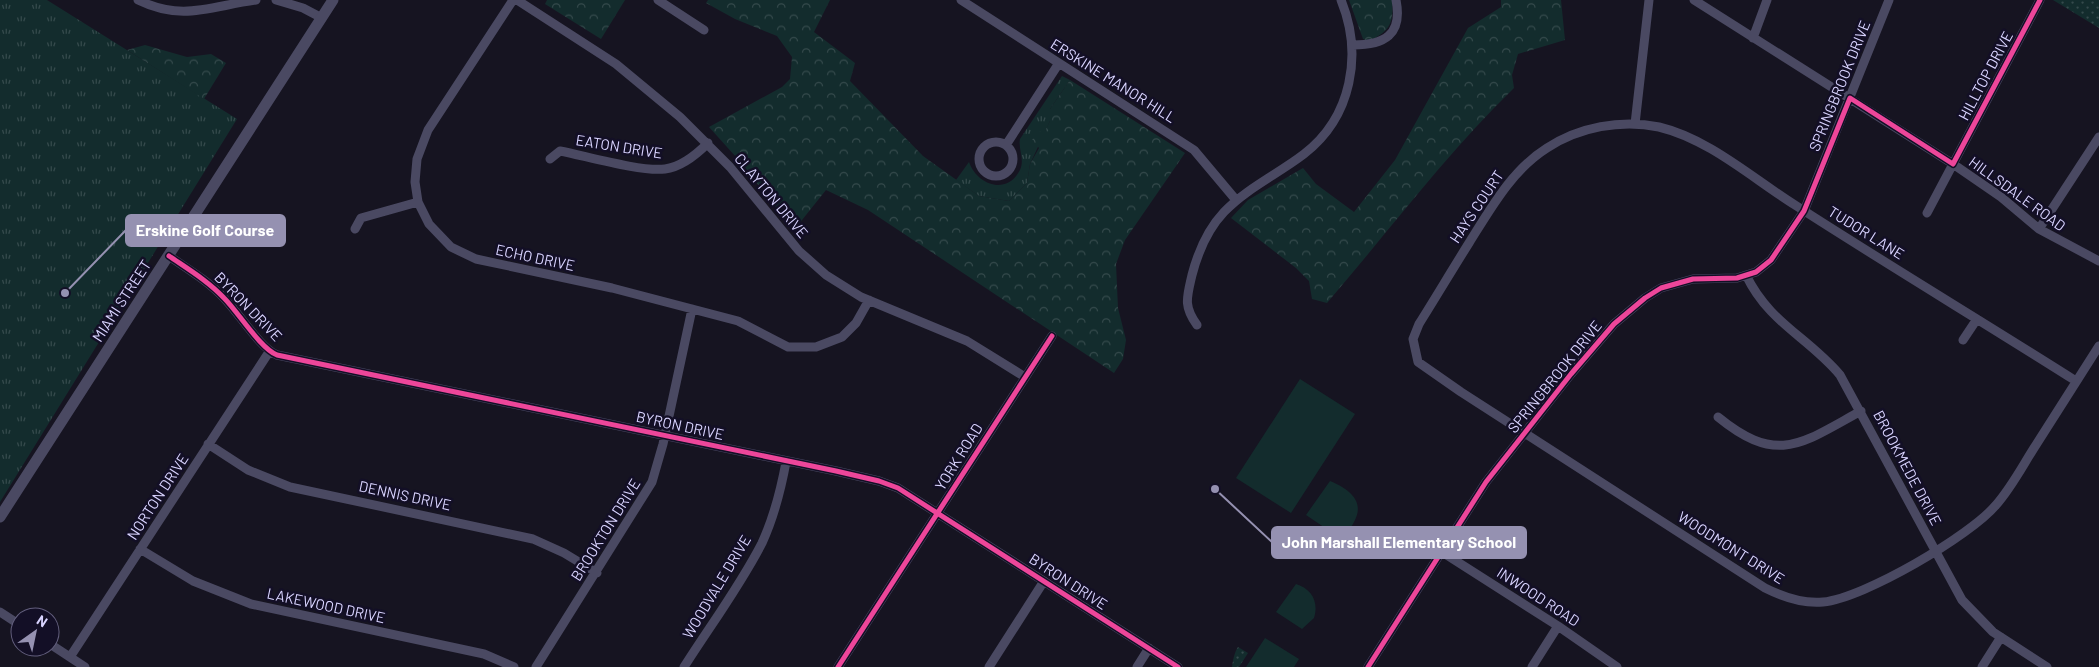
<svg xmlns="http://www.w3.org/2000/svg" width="2099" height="667" font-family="Barlow,sans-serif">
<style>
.grass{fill:url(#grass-tufts)}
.forest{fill:url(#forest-crowns)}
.park{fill:url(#park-dots)}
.pitch{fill:#132c2d}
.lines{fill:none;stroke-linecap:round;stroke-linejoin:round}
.minor{stroke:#4a4962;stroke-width:9}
.tertiary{stroke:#4a4962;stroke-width:11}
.cycleway-casing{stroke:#130f26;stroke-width:8}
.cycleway{stroke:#ed469a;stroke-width:5}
.labels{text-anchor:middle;stroke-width:5;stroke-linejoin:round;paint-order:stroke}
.street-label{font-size:15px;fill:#d9d4ff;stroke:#130f26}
.leader{fill:none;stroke:#9591b1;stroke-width:2}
.callout-dot{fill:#9591b1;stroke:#130f26;stroke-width:2}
.callout{fill:#9591b1;stroke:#9591b1;stroke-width:2}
.callout-label{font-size:16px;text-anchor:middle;font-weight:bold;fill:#fff}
</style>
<defs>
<pattern id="grass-tufts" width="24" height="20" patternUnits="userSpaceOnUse" patternTransform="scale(1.25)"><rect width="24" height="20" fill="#132c2d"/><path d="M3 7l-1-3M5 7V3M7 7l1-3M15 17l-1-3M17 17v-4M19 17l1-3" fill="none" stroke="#354a4c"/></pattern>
<pattern id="forest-crowns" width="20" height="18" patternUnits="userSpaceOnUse" patternTransform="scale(1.25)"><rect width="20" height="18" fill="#132c2d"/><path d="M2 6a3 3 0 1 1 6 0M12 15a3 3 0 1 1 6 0" fill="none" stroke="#354a4c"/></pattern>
<pattern id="park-dots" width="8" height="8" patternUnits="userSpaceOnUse" patternTransform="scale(1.25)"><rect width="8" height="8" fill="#132c2d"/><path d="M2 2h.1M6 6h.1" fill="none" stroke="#354a4c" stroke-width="1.8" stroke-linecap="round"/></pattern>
</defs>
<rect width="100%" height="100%" fill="#161421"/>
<path class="grass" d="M 0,0 L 47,0 L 237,119 L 0,502 Z
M 1062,76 L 1070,80 L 1050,109 L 1050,121 L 1030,164 L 1027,183 L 1009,201 L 979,196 L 956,180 L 969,162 C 977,185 1007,196 1020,170 C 1025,159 1018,149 1020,139 Z"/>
<path class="forest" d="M 547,0 L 625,0 L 601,39 L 545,4 Z
M 708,0 L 830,0 L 814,32 L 855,63 L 850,81 L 923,156 L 979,196 L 1009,201 L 1027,183 L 1030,164 L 1039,148 L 1032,140 L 1038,132 L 1045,131 L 1050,121 L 1050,109 L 1070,80 L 1185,153 L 1125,240 L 1116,264 L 1118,308 L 1126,340 L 1123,359 L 1114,373 L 868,210 L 826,190 L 794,230 L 736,157 L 709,127 L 782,87 L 790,79 L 792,57 L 777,36 L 735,19 L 706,3 Z
M 1349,0 L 1392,0 C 1394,23 1390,31 1369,41 L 1363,39 Z
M 1501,0 L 1561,0 L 1565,40 L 1518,54 L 1512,75 L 1514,88 C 1446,154 1389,231 1327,303 L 1312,299 L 1309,281 L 1296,268 L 1231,218 L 1248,200 L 1303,168 L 1316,184 L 1354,212 L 1395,160 L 1468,28 L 1501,7 Z
M 145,45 L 187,57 L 211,54 L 226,63 L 204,99 L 127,50 Z"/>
<path class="park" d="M 2053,0 L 2099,0 L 2099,28 Z
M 1238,647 L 1248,653 L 1239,667 L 1232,667 C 1233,661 1234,653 1238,647 Z"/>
<path class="pitch" d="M 1300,379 L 1355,414 L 1291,513 L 1236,478 Z
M 1330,481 C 1347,488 1365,500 1355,520 C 1351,528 1347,534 1340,538 L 1306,515 Z
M 1296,584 C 1312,589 1319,602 1314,618 L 1302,629 L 1276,612 Z
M 1265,638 L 1299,659 L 1294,667 L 1246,667 Z"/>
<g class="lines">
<path class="minor" d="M 138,0 C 183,22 211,6 256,0
M 276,0 L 303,8 L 322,18
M 513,0 L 428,130 L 417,159 L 415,182 L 418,202 L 429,224 L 451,247 L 476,259 L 612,288 L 738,321 L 788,347 L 816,347 L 842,337 L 856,323 L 869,300
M 517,0 L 616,64 L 680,117 L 730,167 L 799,251 L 826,275 L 861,297 L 967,341 L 1025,377
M 658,0 L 704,30
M 961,0 L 1194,150 L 1236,200
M 1694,0 L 1953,164 L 2001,197 L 2039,229 L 2099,261
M 1753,38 L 1767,0
M 1353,45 C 1384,45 1403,35 1396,0
M 1635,124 L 1649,0
M979 159a17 17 0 1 1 34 0a17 17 0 1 1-34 0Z
M 1006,145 L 1059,63
M 550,159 L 560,151 C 586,156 641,172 665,169 C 681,167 696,155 708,143
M 1927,213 L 2040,0
M 355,229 L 361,218 L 418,202
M 2039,229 L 2099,137
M 169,256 C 188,269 208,281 224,298 C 239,313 260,348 277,355 L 836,471 L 879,481 L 898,488 L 1178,667
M 1746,275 C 1769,323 1808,337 1840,375 L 1962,600 L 1993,632 L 2047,667
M 1197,325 C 1183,306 1187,297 1192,275 C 1198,252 1207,230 1224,212 C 1247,188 1278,174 1304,154 C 1352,117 1363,54 1341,0
M 1963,340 L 1977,319
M 2076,381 C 1983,322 1888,265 1795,205 C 1752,178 1709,139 1659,127 C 1621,119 1579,127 1547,148 C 1512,170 1491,208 1469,243 C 1452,270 1436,297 1419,324 L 1413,339 L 1418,362 L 1461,392 L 1765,588 C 1783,597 1803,604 1823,602 C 1864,598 1970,536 1996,505 C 2011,488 2022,467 2034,448 C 2056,414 2077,380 2099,346
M 1718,417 C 1778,466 1802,443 1861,411
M 208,444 L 248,470 L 290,487 L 533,539 L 564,553 L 597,573
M 140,549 L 193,581 L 251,604 L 484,654 L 514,667
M 1442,552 L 1558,626 L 1617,667
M 0,612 L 20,625
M 50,644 L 85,667
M 70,657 L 269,352
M 536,667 L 652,482 L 663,444 L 692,309
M 684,667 C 710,626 740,586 762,543 C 774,517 781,489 786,462
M 838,667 L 1052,336
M 989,667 L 1044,581
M 1137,667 L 1149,648
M 1368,667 L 1486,482 L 1571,374 L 1614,324 L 1645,298 L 1661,288 L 1693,279 L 1737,278 L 1756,272 L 1771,260 L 1804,211 L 1889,0
M 1532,667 L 1558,626
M 1982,667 L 2001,637"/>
<path class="tertiary" d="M 0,517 L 333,0"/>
<g class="cycleway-casing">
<path id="cycleway" d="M 169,256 C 188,269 208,281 224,298 C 239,313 260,348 277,355 L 836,471 L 879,481 L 898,488 L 1178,667
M 838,667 L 1052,336
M 1368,667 L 1486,482 L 1571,374 L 1614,324 L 1645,298 L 1661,288 L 1693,279 L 1737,278 L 1756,272 L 1771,260 L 1804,211 L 1850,98 L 1953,164 L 2040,0"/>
</g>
<use href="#cycleway" class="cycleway"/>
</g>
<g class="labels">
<g class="street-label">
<text transform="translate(1986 76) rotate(-62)" y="5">HILLTOP DRIVE</text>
<text transform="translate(1113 81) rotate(32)" y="5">ERSKINE MANOR HILL</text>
<text transform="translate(1840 86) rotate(-68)" y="5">SPRINGBROOK DRIVE</text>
<text transform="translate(619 147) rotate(9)" y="5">EATON DRIVE</text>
<text transform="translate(2017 194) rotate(36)" y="5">HILLSDALE ROAD</text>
<text transform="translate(771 196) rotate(50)" y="5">CLAYTON DRIVE</text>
<text transform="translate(1477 207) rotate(-56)" y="5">HAYS COURT</text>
<text transform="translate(1866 233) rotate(32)" y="5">TUDOR LANE</text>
<text transform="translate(535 258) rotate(12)" y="5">ECHO DRIVE</text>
<text transform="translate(122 301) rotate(-57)" y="5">MIAMI STREET</text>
<text transform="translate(248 307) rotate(46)" y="5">BYRON DRIVE</text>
<text transform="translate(1555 377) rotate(-51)" y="5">SPRINGBROOK DRIVE</text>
<text transform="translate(680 426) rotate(12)" y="5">BYRON DRIVE</text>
<text transform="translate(959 457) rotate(-58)" y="5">YORK ROAD</text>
<text transform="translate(1907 468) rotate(62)" y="5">BROOKMEDE DRIVE</text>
<text transform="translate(405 496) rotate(12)" y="5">DENNIS DRIVE</text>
<text transform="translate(158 497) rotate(-57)" y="5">NORTON DRIVE</text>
<text transform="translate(606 530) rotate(-58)" y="5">BROOKTON DRIVE</text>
<text transform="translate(1731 548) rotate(32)" y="5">WOODMONT DRIVE</text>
<text transform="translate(1068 582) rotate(33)" y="5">BYRON DRIVE</text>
<text transform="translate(717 587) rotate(-59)" y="5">WOODVALE DRIVE</text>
<text transform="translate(1538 597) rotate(33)" y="5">INWOOD ROAD</text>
<text transform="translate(326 606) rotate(12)" y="5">LAKEWOOD DRIVE</text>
</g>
</g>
<path class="leader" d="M65 293L126 230M1215 489L1272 542"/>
<g class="callout-dot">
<circle cx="65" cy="293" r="5"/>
<circle cx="1215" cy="489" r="5"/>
</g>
<g class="callout">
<rect x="126" y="215" width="159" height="31" rx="5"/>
<rect x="1272" y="527" width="254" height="31" rx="5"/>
</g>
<g class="callout-label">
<text x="205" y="236">Erskine Golf Course</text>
<text x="1399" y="548">John Marshall Elementary School</text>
</g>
<g transform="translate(35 632) rotate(33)"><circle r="24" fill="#130f26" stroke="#625e7d"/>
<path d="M0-4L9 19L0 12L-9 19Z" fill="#9591b1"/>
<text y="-8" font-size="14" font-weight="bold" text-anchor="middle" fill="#d9d4ff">N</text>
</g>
</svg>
